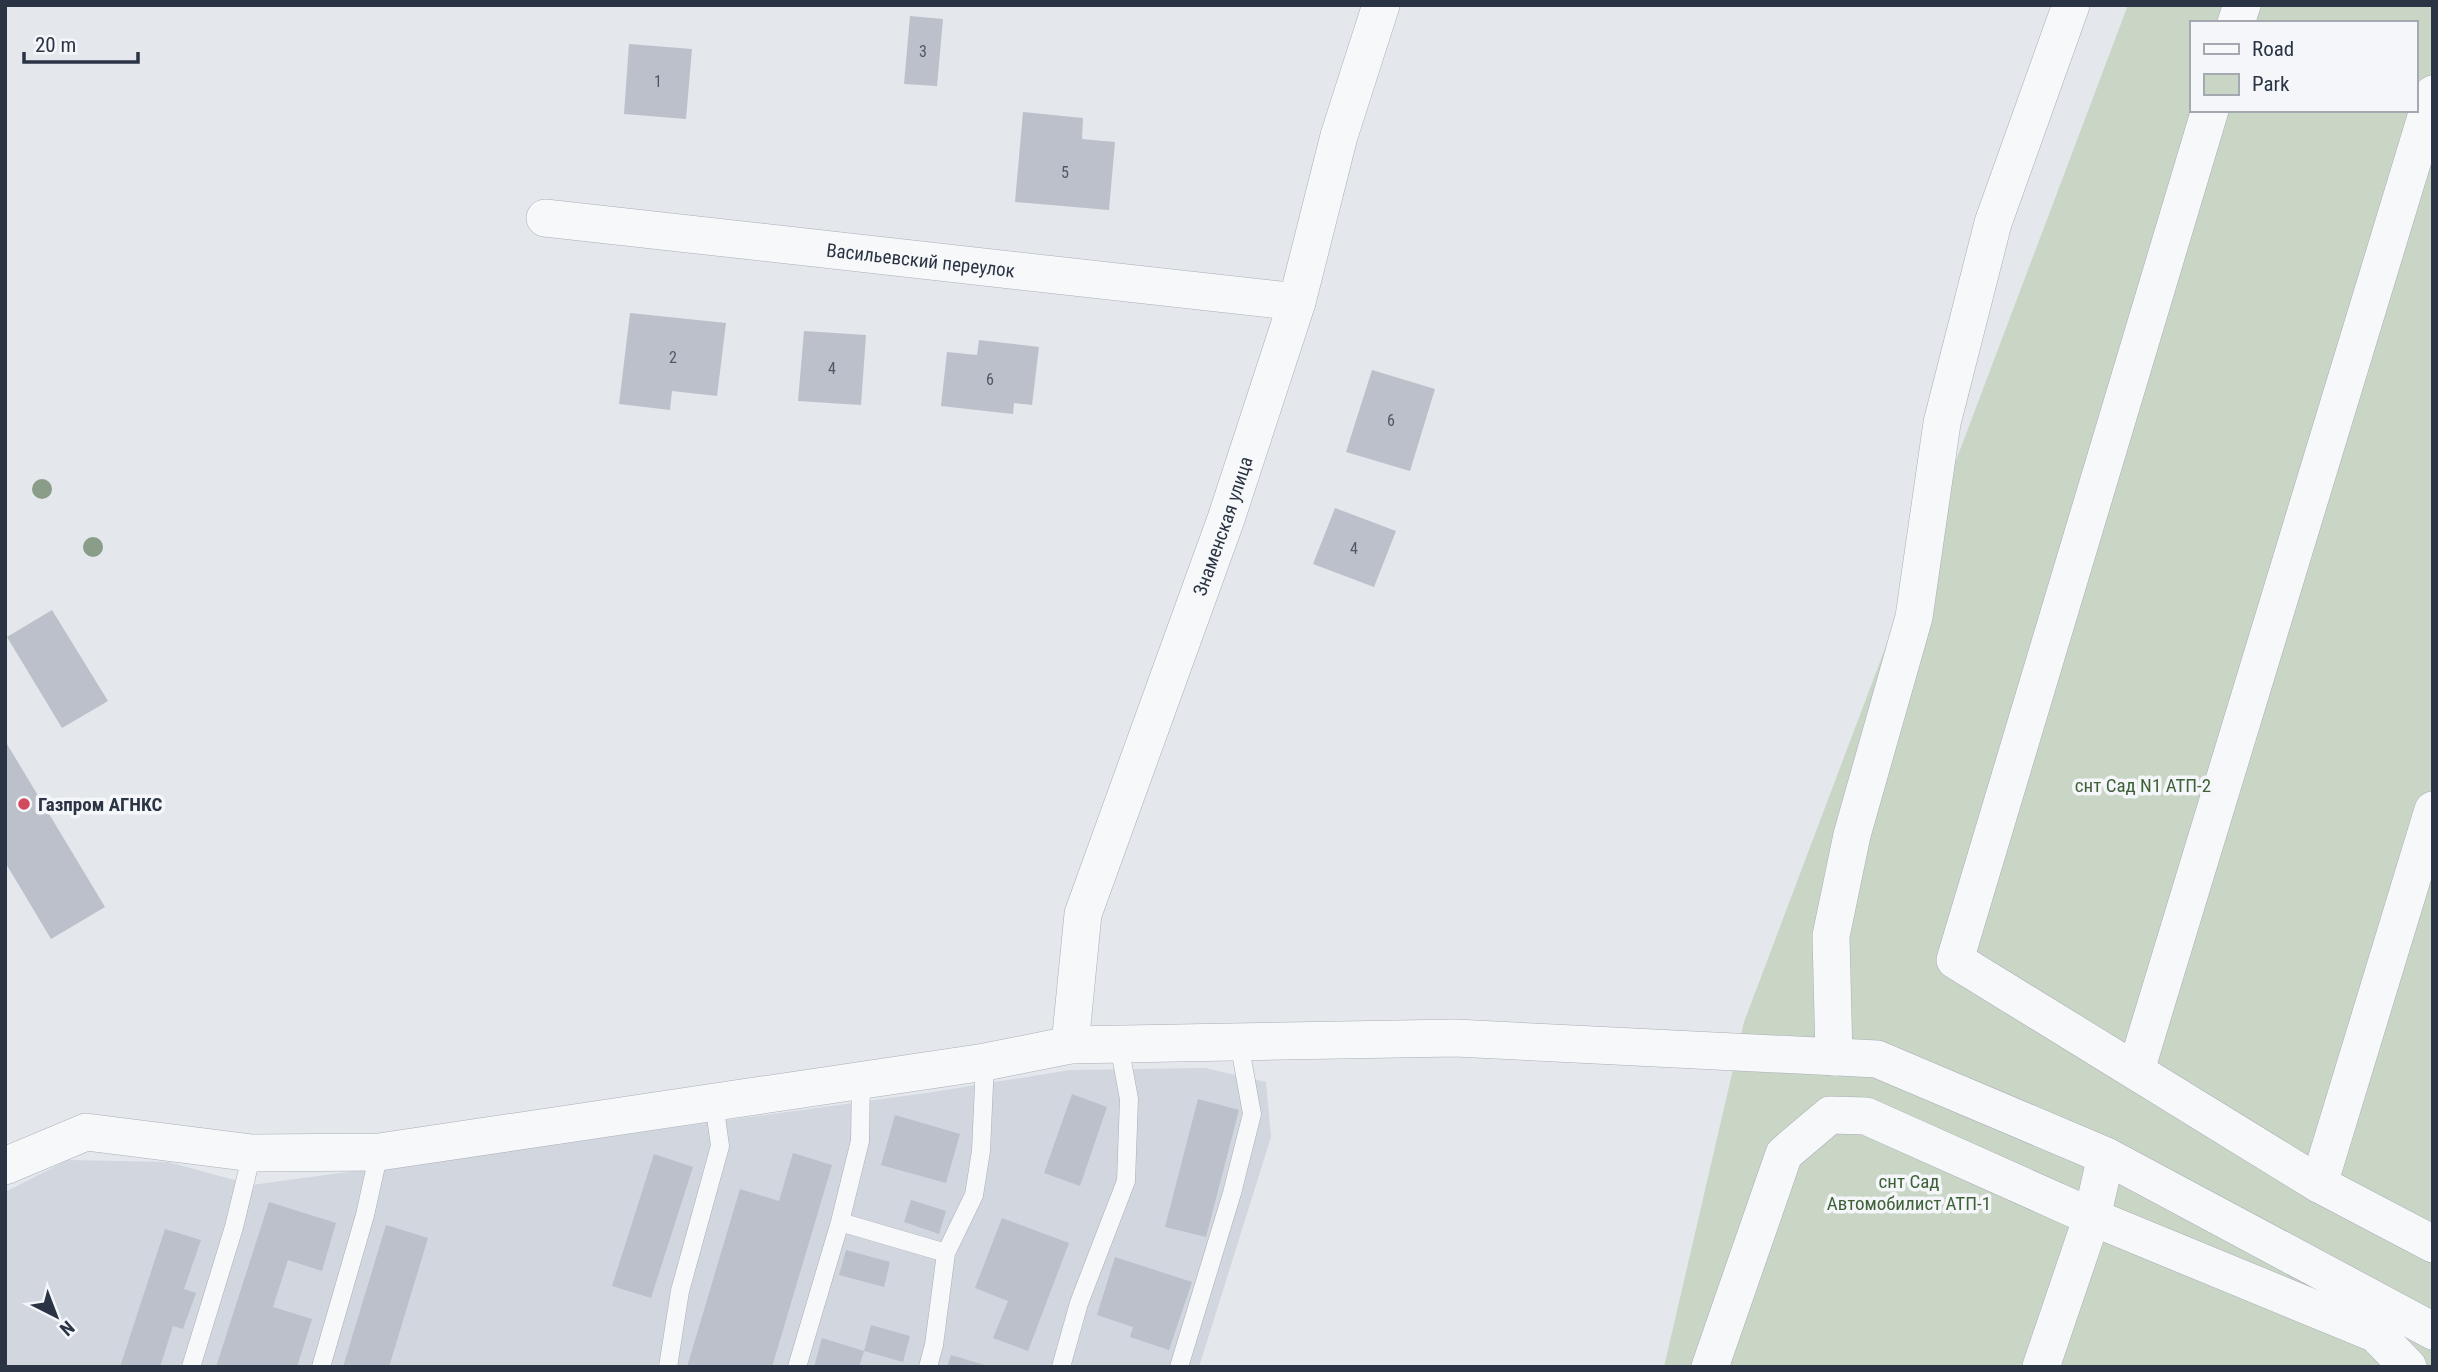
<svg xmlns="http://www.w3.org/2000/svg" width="2438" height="1372" font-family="'Roboto Condensed',sans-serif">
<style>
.built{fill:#d2d6de}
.green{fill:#c9d6c5;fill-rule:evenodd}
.building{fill:#bbc0ca}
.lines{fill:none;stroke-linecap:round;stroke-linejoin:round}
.service-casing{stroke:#a9aeb7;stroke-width:19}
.minor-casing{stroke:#a9aeb7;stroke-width:38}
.service{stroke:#f7f8fa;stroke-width:18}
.minor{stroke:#f7f8fa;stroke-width:37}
.tree{fill:#899d89}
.poi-dot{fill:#d1495b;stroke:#f4f6f9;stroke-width:2.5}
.labels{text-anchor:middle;stroke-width:7;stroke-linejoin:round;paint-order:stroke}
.number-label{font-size:16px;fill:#4f5766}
.street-label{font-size:19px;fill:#2b3445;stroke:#f4f6f9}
.park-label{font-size:19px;fill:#3f6138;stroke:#f4f6f9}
.poi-label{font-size:19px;font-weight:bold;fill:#2b3445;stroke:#f4f6f9;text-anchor:start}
</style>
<rect width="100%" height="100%" fill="#e4e7ec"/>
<path class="built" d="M 1205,1068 L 1266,1082 L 1271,1137 L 1199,1367 L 5,1367 L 5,1192 L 68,1160 L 168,1162 L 253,1185 L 933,1092 L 1070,1070 Z"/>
<path class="green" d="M 2128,5 L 2433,5 L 2433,1367 L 1664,1367 L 1744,1022 ZM 2191,23 L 2415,23 L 2415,110 L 2191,110 Z"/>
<path class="building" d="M 910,16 L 943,19 L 937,86 L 904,84 Z
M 629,44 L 692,49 L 686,119 L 624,114 Z
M 1023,112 L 1083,118 L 1082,139 L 1115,142 L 1109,210 L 1015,202 Z
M 630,313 L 726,323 L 717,396 L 672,391 L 670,410 L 619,404 Z
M 804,331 L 866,335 L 861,405 L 798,401 Z
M 979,340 L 1039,347 L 1032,405 L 1014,403 L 1013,414 L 941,406 L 947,352 L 977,355 Z
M 1372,370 L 1435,389 L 1410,471 L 1346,452 Z
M 1335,508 L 1396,531 L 1374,587 L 1313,564 Z
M 52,610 L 108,701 L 62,728 L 7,637 Z
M 7,744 L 105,907 L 51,939 L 5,862 L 5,745 Z
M 1072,1094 L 1107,1107 L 1080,1186 L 1044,1173 Z
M 1198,1099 L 1239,1110 L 1206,1237 L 1165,1227 Z
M 895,1115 L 960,1134 L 946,1183 L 881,1165 Z
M 793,1153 L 832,1165 L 772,1367 L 687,1367 L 740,1189 L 779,1201 Z
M 654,1154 L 693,1167 L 651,1298 L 612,1286 Z
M 911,1200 L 946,1211 L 939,1234 L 904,1222 Z
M 269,1202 L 336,1223 L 322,1271 L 288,1260 L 273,1307 L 312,1319 L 297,1367 L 216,1367 Z
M 1002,1218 L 1069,1243 L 1028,1351 L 993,1338 L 1008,1301 L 975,1288 Z
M 386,1225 L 428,1238 L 389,1367 L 343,1367 Z
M 165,1229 L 201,1240 L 184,1289 L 196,1293 L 183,1329 L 173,1326 L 160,1367 L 120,1367 Z
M 846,1250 L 890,1262 L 884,1287 L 839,1275 Z
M 1115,1257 L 1192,1282 L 1169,1350 L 1130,1337 L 1133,1327 L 1097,1315 Z
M 871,1325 L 910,1336 L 903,1362 L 864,1351 Z
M 822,1338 L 864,1351 L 859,1367 L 814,1367 Z
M 951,1355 L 988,1366 L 988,1367 L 947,1367 Z"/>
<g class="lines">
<g class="service-casing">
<path id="service" d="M 840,1222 L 946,1253
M 191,1367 L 234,1227 L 252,1153
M 321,1367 L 365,1215 L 379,1152
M 668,1367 L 680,1291 L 720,1146 L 714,1102
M 797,1367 L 840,1222 L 860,1141 L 861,1080
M 928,1367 L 934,1345 L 946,1253 L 974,1195 L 981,1151 L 985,1062
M 1061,1367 L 1079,1303 L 1126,1181 L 1129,1099 L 1119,1045
M 1179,1367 L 1232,1193 L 1252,1114 L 1239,1042"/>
</g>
<g class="minor-casing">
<g id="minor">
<path d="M 2236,23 L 2242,5"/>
<path d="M 2210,110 L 1955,960 L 2319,1184 L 2433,1244"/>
<path id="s1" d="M 545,218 L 1297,302"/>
<path id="s2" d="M 1070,1045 L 1083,914 L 1226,519 L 1297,302 L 1339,136 L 1381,5"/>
<path d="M 1834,1057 L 1831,936 L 1852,835 L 1914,617 L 1942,423 L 1993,223 L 2071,5"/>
<path d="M 2136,1070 L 2433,94"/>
<path d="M 5,1166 L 86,1132 L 252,1153 L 379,1152 L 985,1062 L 1070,1045 L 1455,1038 L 1877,1059 L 2106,1156 L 2433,1331"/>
<path d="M 2319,1184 L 2433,810"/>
<path d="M 1710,1367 L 1784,1154 L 1830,1115 L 1866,1116 L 2092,1217 L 2376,1334 L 2408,1367"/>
<path d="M 2041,1367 L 2092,1217 L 2106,1156"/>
</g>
</g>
<use href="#service" class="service"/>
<use href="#minor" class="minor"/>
</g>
<g class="tree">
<circle cx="42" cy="489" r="10"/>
<circle cx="93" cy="547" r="10"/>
</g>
<circle class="poi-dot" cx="24" cy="804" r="7"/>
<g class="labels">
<g class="number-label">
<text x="923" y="57">3</text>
<text x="658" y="87">1</text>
<text x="1065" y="178">5</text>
<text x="673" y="363">2</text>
<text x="832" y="374">4</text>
<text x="990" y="385">6</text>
<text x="1391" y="426">6</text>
<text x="1354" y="554">4</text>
</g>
<g class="street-label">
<text dy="7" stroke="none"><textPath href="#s1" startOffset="378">Васильевский переулок</textPath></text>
<text dy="7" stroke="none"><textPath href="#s2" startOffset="544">Знаменская улица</textPath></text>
</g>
<g class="park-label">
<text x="2143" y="792">снт Сад N1 АТП-2</text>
<text x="1909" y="1188">снт Сад<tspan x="1909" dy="22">Автомобилист АТП-1</tspan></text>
</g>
<g class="poi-label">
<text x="38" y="811">Газпром АГНКС</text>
</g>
</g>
<rect width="2438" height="1372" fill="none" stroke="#2b3445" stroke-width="14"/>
<rect x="2190" y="21" width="228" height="91" fill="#f4f6f9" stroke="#a4a8b1" stroke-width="2"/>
<rect x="2204" y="44" width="35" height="10" fill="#f7f8fa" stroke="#a4a8b1" stroke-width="2"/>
<text x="2252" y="56" font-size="21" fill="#2b3445">Road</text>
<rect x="2204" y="74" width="35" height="21" fill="#c9d6c5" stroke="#a4a8b1" stroke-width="2"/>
<text x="2252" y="91" font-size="21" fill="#2b3445">Park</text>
<g transform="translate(56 1316) rotate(138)" stroke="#f4f6f9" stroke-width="5" paint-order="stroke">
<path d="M0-5L12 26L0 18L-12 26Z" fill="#2b3445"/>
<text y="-10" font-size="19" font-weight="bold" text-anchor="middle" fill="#2b3445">N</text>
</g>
<path d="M24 52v10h114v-10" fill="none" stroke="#2b3445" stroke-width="3.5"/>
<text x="35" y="52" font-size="21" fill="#2b3445" stroke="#f4f6f9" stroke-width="5" paint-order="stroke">20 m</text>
</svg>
